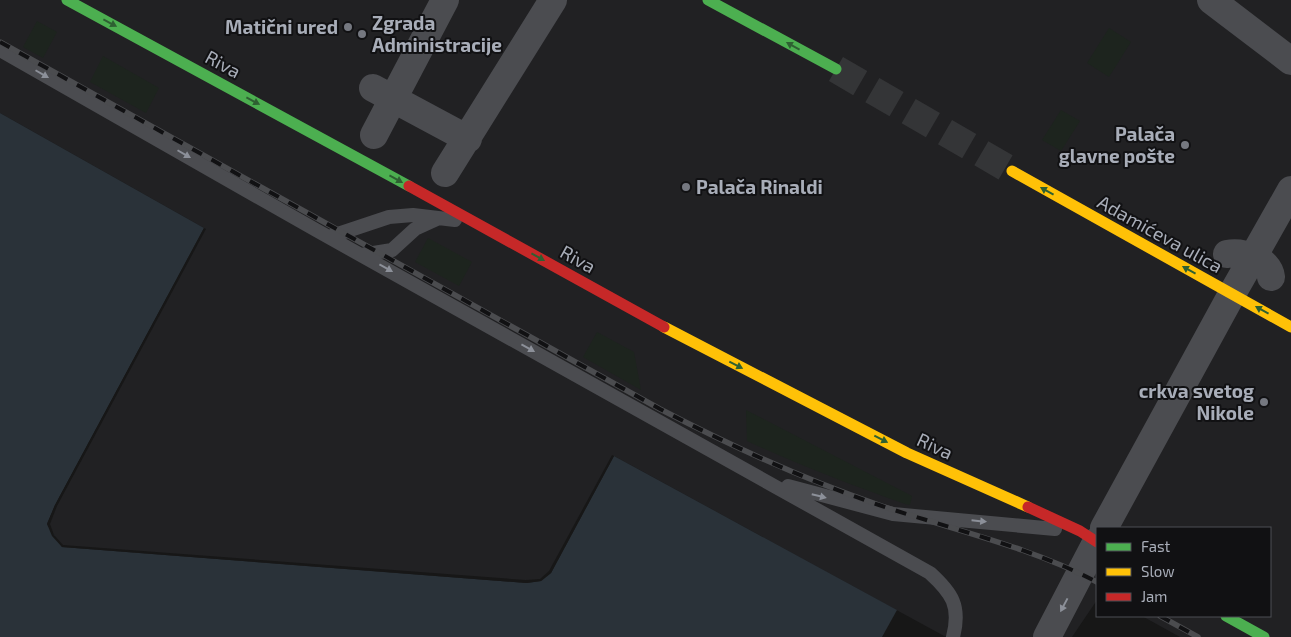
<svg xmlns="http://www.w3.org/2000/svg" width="1291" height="637" font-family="'Exo 2',sans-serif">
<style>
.built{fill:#212123}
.green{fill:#1d241e}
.water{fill:#2a3239}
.pier{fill:#171717}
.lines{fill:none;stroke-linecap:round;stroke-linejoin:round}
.primary-tunnel{stroke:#343537;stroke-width:28;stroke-dasharray:28 14;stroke-linecap:butt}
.lane{stroke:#4b4c50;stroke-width:14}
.street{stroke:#4b4c50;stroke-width:28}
.fast{stroke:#4caf50;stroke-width:11}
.slow{stroke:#ffc107;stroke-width:11}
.jam{stroke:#c62828;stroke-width:11}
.rail-casing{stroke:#4b4c4f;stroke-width:5.5}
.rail{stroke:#111113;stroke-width:4;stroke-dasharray:11;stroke-linecap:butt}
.oneway{fill:#2e6032}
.oneway2{fill:#8c9099}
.poi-dot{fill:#757880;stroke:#111113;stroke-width:2}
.labels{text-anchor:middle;stroke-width:4;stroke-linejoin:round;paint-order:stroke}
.poi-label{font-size:19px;font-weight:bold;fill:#a8adb8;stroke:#111113;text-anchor:end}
.street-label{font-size:19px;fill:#a8adb8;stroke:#111113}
</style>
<rect width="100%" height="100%" fill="#171717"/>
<path class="built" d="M 0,0 L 1291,0 L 1291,637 L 1180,637 L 1142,616 L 1270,616 L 1270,528 L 1097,528 L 1097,600 L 1072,637 L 946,637 L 614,456 L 551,573 L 541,581 L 527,583 L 62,547 L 47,524 L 204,228 L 0,113 Z"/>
<path class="green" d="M 37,21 L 57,32 L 43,58 L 23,47 Z
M 1109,28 L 1131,42 L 1109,77 L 1087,63 Z
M 103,56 L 159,88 L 146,113 L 90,82 Z
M 1061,110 L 1080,121 L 1061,151 L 1042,140 Z
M 428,238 L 472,262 L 459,286 L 415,262 Z
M 597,332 L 634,352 L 641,390 L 583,357 Z
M 746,410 L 912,496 L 910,505 L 905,504 C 851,485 799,465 747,441 Z"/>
<path class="water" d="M 0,113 L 204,228 L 55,505 L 47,524 L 62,547 L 526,583 L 541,581 L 551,573 L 614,456 L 897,610 L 882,637 L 0,637 Z"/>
<path class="pier" d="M 204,228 L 206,229 L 57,506 L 50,524 L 54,535 L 63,545 L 526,580 L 540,579 L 549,571 L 612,455 L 614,456 L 551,573 L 541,581 L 527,583 L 62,547 L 52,536 L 47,524 L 55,505 Z"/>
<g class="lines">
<path class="primary-tunnel" d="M 836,69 L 1012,171"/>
<path class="lane" d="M 0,50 L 316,230 L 930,573 C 952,593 961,606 953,637
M 329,237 L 389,217 L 413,215 L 455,220
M 361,255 L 392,250 L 415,229 L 437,219
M 788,486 L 893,514 L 1055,529"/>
<path class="street" d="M 1211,0 L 1291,61
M 373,88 L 468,139
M 374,135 L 445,0
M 445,173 L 553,0
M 1227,254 C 1242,251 1269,259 1271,277
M 1104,528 L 1232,294 L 1291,190
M 1047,637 L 1097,541"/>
<path class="fast" d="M 67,0 L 409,186
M 708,0 L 836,69
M 1226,616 L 1264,637"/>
<path class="slow" d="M 1012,171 L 1291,327
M 664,327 L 907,453 L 1028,507"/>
<path class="jam" d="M 409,186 L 664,327
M 1028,507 L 1080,531 L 1097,542"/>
<g class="rail-casing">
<path id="rail" d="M 0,42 L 660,409 C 731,446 803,479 879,505 C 953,530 1028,546 1097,582
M 1160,616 L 1198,637"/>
</g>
<use href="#rail" class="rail"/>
</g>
<defs><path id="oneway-solid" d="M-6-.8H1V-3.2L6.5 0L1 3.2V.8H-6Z" transform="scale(1.25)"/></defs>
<g class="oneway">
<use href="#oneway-solid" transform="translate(110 23) rotate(28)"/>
<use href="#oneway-solid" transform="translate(793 46) rotate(-151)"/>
<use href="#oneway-solid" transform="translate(253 101) rotate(28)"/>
<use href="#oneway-solid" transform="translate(396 179) rotate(29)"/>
<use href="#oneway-solid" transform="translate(1047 191) rotate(-151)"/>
<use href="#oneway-solid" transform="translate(538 257) rotate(29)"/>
<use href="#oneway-solid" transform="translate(1189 270) rotate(-151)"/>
<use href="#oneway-solid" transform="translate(1262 310) rotate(-151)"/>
<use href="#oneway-solid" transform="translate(736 365) rotate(27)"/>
<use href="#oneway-solid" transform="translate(881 439) rotate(27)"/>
</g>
<g class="oneway2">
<use href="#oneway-solid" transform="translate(42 74) rotate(30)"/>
<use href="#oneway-solid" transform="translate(184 154) rotate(30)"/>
<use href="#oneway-solid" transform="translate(386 268) rotate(29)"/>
<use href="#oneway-solid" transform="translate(528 348) rotate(29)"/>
<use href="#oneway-solid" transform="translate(819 496) rotate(14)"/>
<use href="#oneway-solid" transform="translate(979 521) rotate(6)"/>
<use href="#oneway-solid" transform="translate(1064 605) rotate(118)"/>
</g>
<g class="poi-dot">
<circle cx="348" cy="27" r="5"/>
<circle cx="362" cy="34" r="5"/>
<circle cx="1185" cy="145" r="5"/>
<circle cx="686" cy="187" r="5"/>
<circle cx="1264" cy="402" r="5"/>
</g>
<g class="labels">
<g class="poi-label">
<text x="372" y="30" text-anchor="start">Zgrada<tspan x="372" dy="22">Administracije</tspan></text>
<text x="338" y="34">Matični ured</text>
<text x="1175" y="141">Palača<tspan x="1175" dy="22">glavne pošte</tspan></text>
<text x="696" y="194" text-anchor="start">Palača Rinaldi</text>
<text x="1254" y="398">crkva svetog<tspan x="1254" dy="22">Nikole</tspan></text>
</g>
<g class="street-label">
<text transform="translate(223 64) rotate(28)" y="7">Riva</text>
<text transform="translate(1160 234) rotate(29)" y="7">Adamićeva ulica</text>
<text transform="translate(578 259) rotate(29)" y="7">Riva</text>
<text transform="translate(935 446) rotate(25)" y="7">Riva</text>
</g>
</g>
<rect x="1096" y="527" width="175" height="90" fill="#111113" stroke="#4d4f55"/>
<rect x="1106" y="543" width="25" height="8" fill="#4caf50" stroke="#4d4f55"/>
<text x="1141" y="552" font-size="15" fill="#a8adb8">Fast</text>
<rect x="1106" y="568" width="25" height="8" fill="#ffc107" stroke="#4d4f55"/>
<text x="1141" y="577" font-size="15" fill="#a8adb8">Slow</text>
<rect x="1106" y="593" width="25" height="8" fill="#c62828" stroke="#4d4f55"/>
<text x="1141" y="602" font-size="15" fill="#a8adb8">Jam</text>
</svg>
